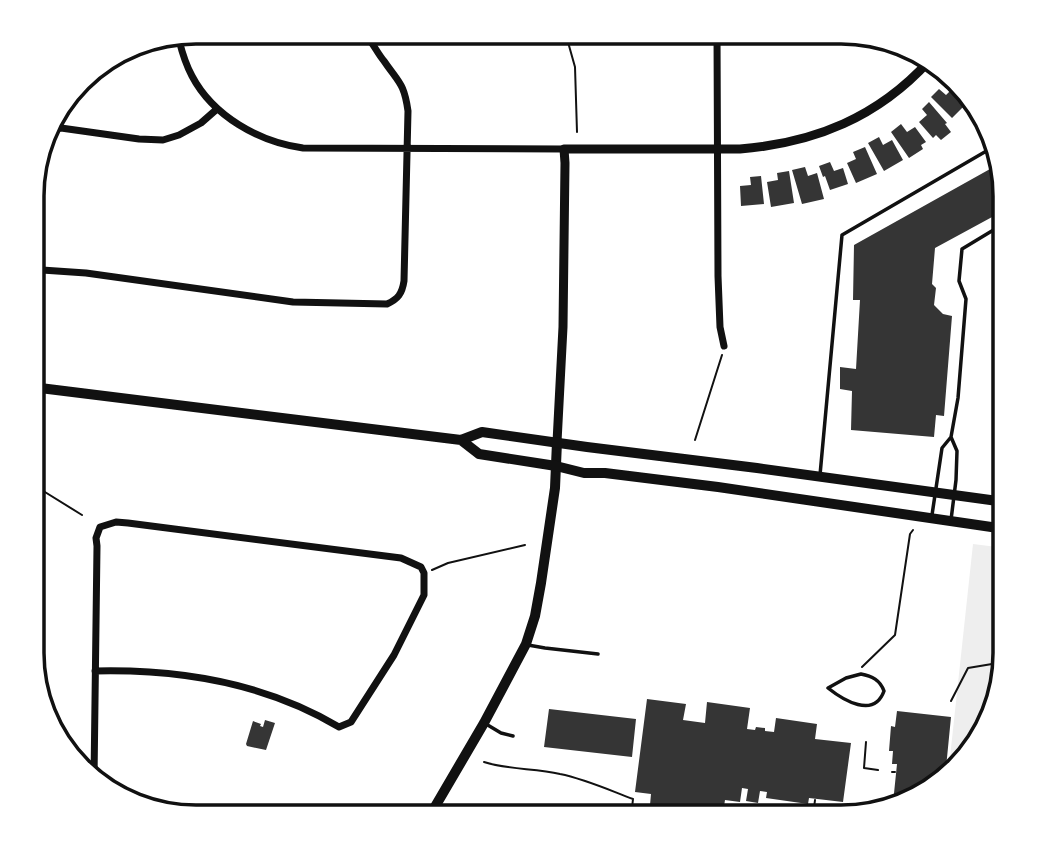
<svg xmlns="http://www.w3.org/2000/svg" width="1037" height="849" font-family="Barlow,sans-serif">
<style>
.green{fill:#eee}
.building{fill:#353535}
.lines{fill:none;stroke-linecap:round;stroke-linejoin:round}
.path{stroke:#111;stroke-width:2}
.service{stroke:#111;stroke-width:3.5}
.minor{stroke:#111;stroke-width:7}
.tertiary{stroke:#111;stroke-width:9}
.secondary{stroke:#111;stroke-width:10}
.primary{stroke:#111;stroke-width:10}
.rim{fill:none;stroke:#111;stroke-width:3.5}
</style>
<rect width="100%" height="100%" fill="#fff"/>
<path class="green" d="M 973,544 L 1005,548 L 1005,664 L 989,725 L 958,769 L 948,776 Z"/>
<path class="building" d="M 939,89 L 946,95 L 952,89 L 967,103 L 952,118 L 931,97 Z
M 929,102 L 947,123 L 945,124 L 951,132 L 941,140 L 936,135 L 933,138 L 919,122 L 927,115 L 922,109 Z
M 901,124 L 907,132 L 915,127 L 926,142 L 921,145 L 923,149 L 909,158 L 891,132 Z
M 879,137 L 883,145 L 892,140 L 903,160 L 884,171 L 868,143 Z
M 865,147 L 877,174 L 856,183 L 847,163 L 856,159 L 853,152 Z
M 830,162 L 834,171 L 843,168 L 848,184 L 830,190 L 825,176 L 823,177 L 819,166 Z
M 999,164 L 1005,196 L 1005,210 L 935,248 L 932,284 L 936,288 L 934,305 L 943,314 L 952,316 L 944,416 L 936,415 L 934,437 L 851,430 L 852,391 L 840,389 L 840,367 L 856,369 L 860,300 L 853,300 L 854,245 Z
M 805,167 L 808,176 L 817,173 L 824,199 L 802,204 L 792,170 Z
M 789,171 L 794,203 L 771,207 L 767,182 L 778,180 L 777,173 Z
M 761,176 L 764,204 L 741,206 L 740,186 L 751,185 L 750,177 Z
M 647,699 L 686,704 L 683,720 L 705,723 L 707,702 L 750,708 L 747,729 L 755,730 L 756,727 L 765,728 L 765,731 L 774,732 L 776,718 L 817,724 L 815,739 L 851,743 L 843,802 L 809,798 L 808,804 L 766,798 L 767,792 L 760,791 L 758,803 L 746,801 L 748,789 L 742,788 L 740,802 L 725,800 L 723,813 L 728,813 L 728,817 L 640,817 L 642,804 L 650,805 L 651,794 L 635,792 Z
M 549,709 L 636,719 L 632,757 L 544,747 Z
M 897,711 L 951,717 L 945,778 L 902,805 L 902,804 L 893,803 L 897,764 L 892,764 L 893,751 L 889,751 L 891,726 L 895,727 Z
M 265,720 L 275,723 L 266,750 L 247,746 L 246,744 L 253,721 L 261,724 L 260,726 L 263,727 Z"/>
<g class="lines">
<path class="path" d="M 566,35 L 575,67 L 577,132
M 695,440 L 722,355
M 32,484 L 82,515
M 432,570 L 448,563 L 525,545
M 862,667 L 895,635 L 910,534 L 913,530
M 951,701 L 968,668 L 992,664 L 1004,667
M 866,742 L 864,768 L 878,770
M 484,762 C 509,770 535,768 560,774 C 585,779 609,790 633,799 L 631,817
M 892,772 L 895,772
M 813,816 L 815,800
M 729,817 L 737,817 L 747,815"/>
<path class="service" d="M 820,475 L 842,235 L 995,146
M 932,515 L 942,448 L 951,437 L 958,398 L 966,299 L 959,281 L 962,249 L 1005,223
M 951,520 L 956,480 L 957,451 L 951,437
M 528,645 L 545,648 L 598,654
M 861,674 C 872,676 880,680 884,691 C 874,719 843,700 828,688 L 846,678 Z
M 486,724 L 501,733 L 513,736"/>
<path class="minor" d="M 717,33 L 718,276 L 720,327 L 724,346
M 179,40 C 182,52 186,65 192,76 C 213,116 259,142 303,148 L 564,149
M 48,129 L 61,128 L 139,139 L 163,140 L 179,135 L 201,123 L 217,109
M 33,255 L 36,179 L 35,169
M 33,257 L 36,267 L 42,270 L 86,273 L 293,302 L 387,304 C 398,299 402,294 404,281 L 408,111 C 404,83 399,83 384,61 C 378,54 374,45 368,38
M 94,779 L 97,546 L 96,538 L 100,527 L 116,522 L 128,523 L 401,558 L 421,567 L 424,573 L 424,595 L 394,655 L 351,722 L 339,727 C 265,683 179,669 95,671"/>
<path class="tertiary" d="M 557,442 L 563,327 L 565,163 L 564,149 L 740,149 C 815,143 878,117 929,61"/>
<path class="secondary" d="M 429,817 L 484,723 L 526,644 L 535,616 L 541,583 L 555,488 L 557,442"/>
<path class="primary" d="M 32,387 L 461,440 L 479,454 L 556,466 L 584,473 L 605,473 L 718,487 L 1005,529
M 461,440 L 482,432 L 587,447 L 757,468 L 1005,502"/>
</g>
<path d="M0 0H1037V849H0ZM196 44H841A152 152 0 0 1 993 196V653A152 152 0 0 1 841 805H196A152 152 0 0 1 44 653V196A152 152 0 0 1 196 44Z" fill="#fff" fill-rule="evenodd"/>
<path class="rim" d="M196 44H841A152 152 0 0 1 993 196V653A152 152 0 0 1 841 805H196A152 152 0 0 1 44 653V196A152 152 0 0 1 196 44Z"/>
</svg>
